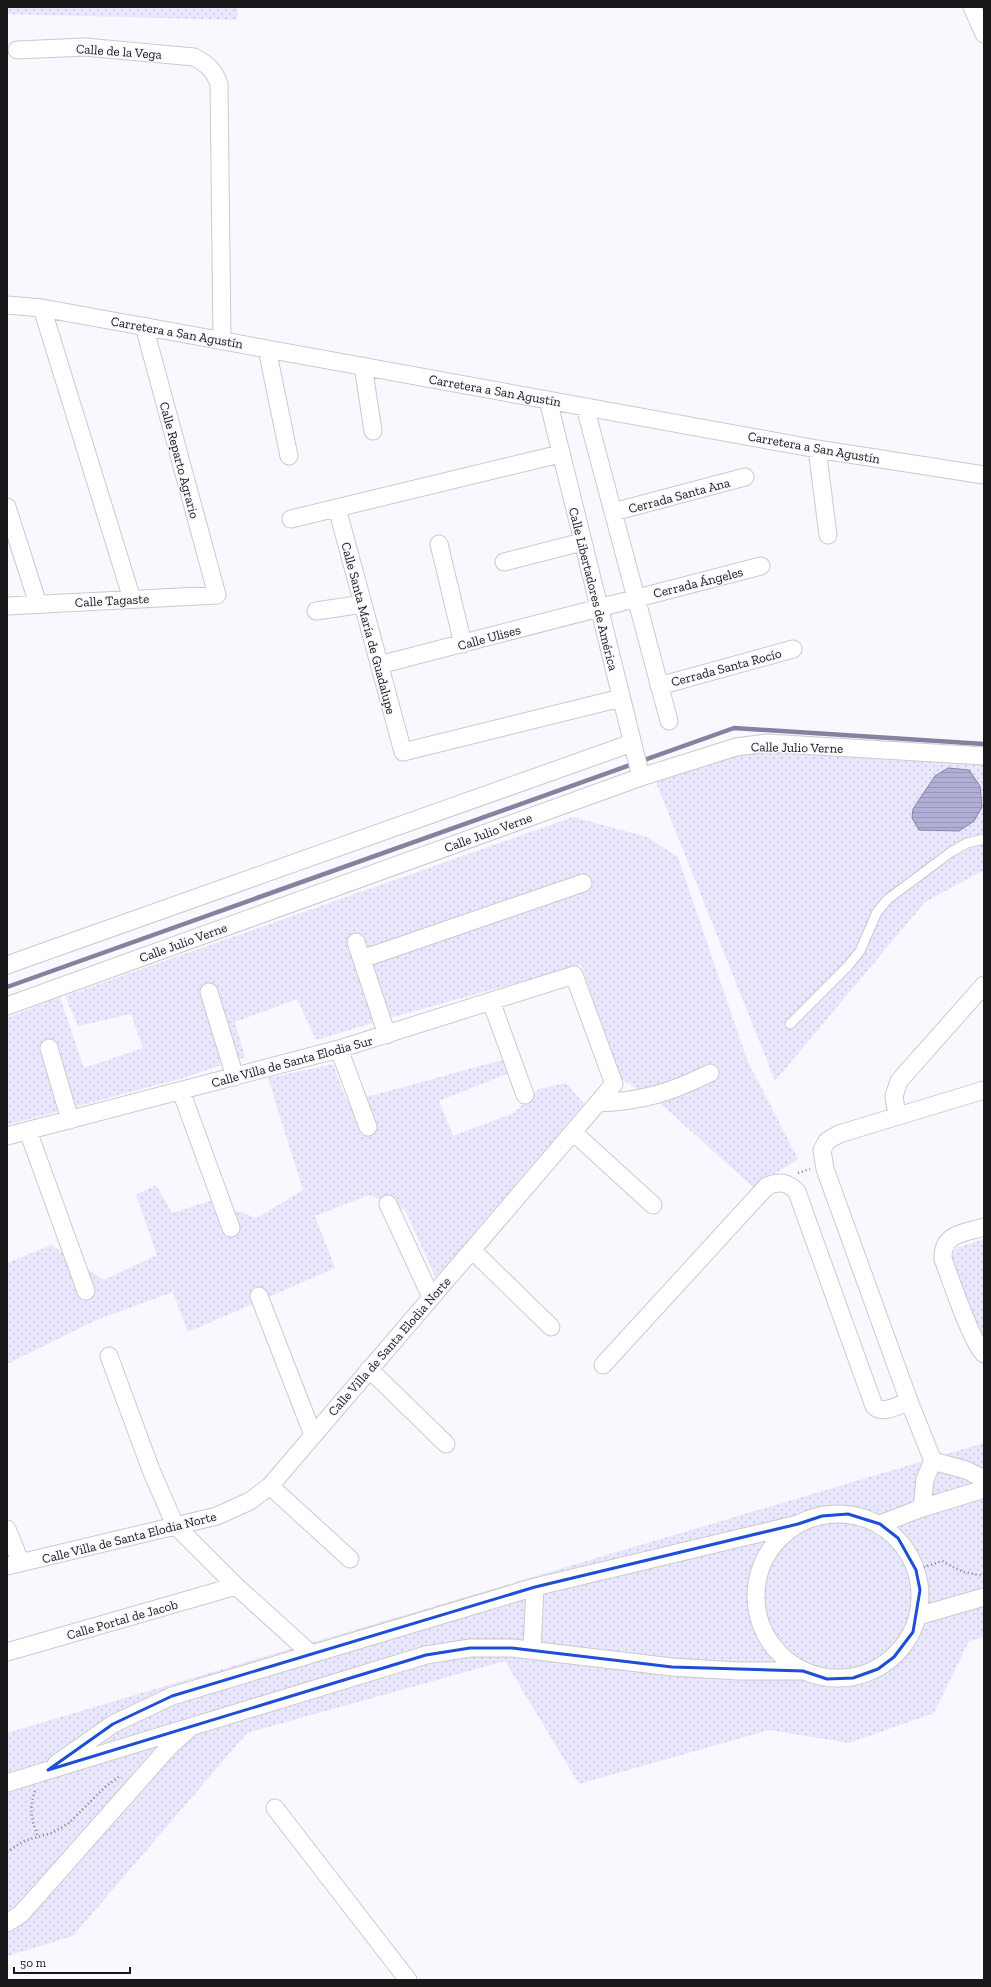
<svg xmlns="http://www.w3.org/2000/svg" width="991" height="1987" font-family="'Zilla Slab',serif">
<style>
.park{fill:url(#park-dots)}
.water{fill:url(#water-rules);stroke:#84829e}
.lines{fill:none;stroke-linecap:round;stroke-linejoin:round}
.stream{stroke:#84829e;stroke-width:4.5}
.service-casing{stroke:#cacad0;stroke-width:11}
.minor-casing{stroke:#cacad0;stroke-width:19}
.path{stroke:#818185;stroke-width:2.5;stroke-dasharray:1 3;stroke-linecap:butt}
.service{stroke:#fff;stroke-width:9}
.minor{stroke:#fff;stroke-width:17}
.marked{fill:none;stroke:#1d4ed8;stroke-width:3;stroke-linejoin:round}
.labels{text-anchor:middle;stroke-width:3;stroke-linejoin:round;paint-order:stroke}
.street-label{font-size:13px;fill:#18181a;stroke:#f8f8fe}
</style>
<defs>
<pattern id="park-dots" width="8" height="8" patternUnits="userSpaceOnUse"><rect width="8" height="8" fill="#e9e7fe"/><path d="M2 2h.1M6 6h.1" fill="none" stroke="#c7c5d9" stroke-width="1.8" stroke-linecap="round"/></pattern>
<pattern id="water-rules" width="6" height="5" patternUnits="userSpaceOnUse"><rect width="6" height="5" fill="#b2afd6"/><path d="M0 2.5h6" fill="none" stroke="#9896b7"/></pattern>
</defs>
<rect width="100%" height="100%" fill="#f8f8fe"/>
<path class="park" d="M 7,7 L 238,7 L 237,20 L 7,14 Z
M 782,751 L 984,763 L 984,870 L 925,902 L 775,1081 L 656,782 L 729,756 Z
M 573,817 L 647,837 L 678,857 L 747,1060 L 798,1159 L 753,1187 L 661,1104 L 621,1079 L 581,965 L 393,1017 L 316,1040 L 297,999 L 235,1022 L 245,1057 L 183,1078 L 7,1125 L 7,1018 L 60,997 L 84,1068 L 143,1048 L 131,1014 L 78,1026 L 65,996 Z
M 502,1060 L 507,1074 L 439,1101 L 453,1136 L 514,1113 L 539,1089 L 566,1083 L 584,1104 L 436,1278 L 405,1210 L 369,1195 L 315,1216 L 335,1268 L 188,1332 L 173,1292 L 96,1320 L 7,1364 L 7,1263 L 51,1245 L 104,1280 L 157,1255 L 136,1195 L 156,1185 L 172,1213 L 210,1201 L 257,1218 L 303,1190 L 268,1078 L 333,1064 L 346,1099 L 374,1095 Z
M 984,1239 L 984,1346 L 952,1256 L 956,1248 Z
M 984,1443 L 984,1637 L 969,1641 L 934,1713 L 849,1743 L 769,1730 L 579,1784 L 505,1661 L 247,1733 L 73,1936 L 7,1956 L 7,1733 Z"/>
<path class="water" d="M 948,768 L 969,770 L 980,786 L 982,807 L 974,821 L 959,831 L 919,830 L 912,818 L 913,809 L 935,776 Z"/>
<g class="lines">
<path class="stream" d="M 7,987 L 734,728 L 984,744"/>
<g class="service-casing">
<path id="service" d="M 790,1024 L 848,966 L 860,951 L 877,912 L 888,899 L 951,852 L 967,843 L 984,839"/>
</g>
<g class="minor-casing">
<path id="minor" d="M 972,7 L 984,34
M 17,50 L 85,47 L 194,57 C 207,64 214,70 219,84 L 222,341
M 7,305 L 42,308 L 817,449 L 984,475
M 42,308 L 132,599
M 267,349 L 289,456
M 363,366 L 373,431
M 548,400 L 641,777
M 585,407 L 669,721
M 817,449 L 828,535
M 7,507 L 38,604
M 337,508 L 403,752 L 621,698
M 613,512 L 745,477
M 291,519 L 560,454
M 439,544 L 463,644
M 504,562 L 582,542
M 7,606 L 217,595 L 144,326
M 316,611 L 363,604
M 379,665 L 761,566
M 659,686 L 793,649
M 356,942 L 387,1035
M 362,959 L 583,883
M 7,965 L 632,743
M 209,992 L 235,1077
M 491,1001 L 525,1095
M 7,1006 L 641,777 L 736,747 L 767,743 L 984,756
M 49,1048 L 70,1120
M 339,1049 L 368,1127
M 181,1091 L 231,1228
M 598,1103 C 642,1101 670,1093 710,1073
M 897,1116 L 894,1096 L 899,1081 L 984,985
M 28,1131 L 86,1291
M 573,1132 L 653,1205
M 7,1136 L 339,1049 L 574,975 L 614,1084 L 270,1486 L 250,1501 L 217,1516 L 7,1566
M 388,1204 L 431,1297
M 984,1227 C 964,1233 942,1233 943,1259 C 951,1280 971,1341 984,1354
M 472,1250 L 551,1327
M 259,1296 L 313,1435
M 109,1356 L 151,1470 L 175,1525 L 236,1586 L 311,1654
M 603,1365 L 767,1186 C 780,1181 788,1182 797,1192 L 874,1406 C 883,1415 899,1405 909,1401
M 369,1369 L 446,1444
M 933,1461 L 966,1470 L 984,1479
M 270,1486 L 350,1559
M 922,1508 L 925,1479 L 933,1461 L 909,1401 L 825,1169 L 822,1150 L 827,1141 L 839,1134 L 984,1090
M756 1596a82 82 0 1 1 164 0a82 82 0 1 1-164 0Z
M 880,1524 L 922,1508 L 984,1489
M 7,1529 L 21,1563
M 918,1616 L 984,1597
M 532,1650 L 535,1587
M 7,1652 L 236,1586
M 56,1764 L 113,1724 L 172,1696 L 535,1587 L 798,1524
M 7,1783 L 426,1655 L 470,1648 L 512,1648 L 672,1667 L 738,1671 L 803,1671
M 275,1808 L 408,1980
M 7,1923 L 21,1914 L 169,1747 L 187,1731"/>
</g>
<path class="path" d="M 798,1173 L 810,1169
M 916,1570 L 942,1561 L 963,1572 L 984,1576
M 35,1791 C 29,1808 31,1820 38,1836
M 7,1852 L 24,1841 L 52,1833 L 69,1823 L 105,1787 L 120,1776"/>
<use href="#service" class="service"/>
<use href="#minor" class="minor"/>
</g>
<path class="marked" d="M 848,1514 L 880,1524 L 898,1538 L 916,1570 L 920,1590 L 913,1632 L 894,1657 L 878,1669 L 853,1678 L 827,1679 L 803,1671 L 672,1667 L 512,1648 L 470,1648 L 426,1655 L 48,1770 L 113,1724 L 172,1696 L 535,1587 L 798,1524 L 822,1516 Z"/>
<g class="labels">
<g class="street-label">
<text transform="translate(119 51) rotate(4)" y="5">Calle de la Vega</text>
<text transform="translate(177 332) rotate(10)" y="5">Carretera a San Agustín</text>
<text transform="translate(495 390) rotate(10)" y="5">Carretera a San Agustín</text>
<text transform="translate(814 447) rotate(10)" y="5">Carretera a San Agustín</text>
<text transform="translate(180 460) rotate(75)" y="5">Calle Reparto Agrario</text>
<text transform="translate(679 495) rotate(-15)" y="5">Cerrada Santa Ana</text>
<text transform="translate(698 582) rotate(-14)" y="5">Cerrada Ángeles</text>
<text transform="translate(594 589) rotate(76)" y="5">Calle Libertadores de América</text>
<text transform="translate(112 600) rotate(-3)" y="5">Calle Tagaste</text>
<text transform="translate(369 628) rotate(75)" y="5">Calle Santa María de Guadalupe</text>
<text transform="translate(489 637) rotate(-15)" y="5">Calle Ulises</text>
<text transform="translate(726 667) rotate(-15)" y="5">Cerrada Santa Rocío</text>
<text transform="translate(797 747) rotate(1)" y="5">Calle Julio Verne</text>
<text transform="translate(488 832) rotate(-20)" y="5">Calle Julio Verne</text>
<text transform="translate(183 942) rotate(-20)" y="5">Calle Julio Verne</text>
<text transform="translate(292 1061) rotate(-15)" y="5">Calle Villa de Santa Elodia Sur</text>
<text transform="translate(389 1346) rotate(-49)" y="5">Calle Villa de Santa Elodia Norte</text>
<text transform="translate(129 1537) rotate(-14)" y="5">Calle Villa de Santa Elodia Norte</text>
<text transform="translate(122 1619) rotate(-16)" y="5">Calle Portal de Jacob</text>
</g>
</g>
<rect width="991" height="1987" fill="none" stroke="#18181a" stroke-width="16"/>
<path d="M14 1967v6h116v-6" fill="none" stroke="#18181a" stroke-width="2"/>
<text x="20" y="1967" font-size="12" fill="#18181a" stroke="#f8f8fe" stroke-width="3" paint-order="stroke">50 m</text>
</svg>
